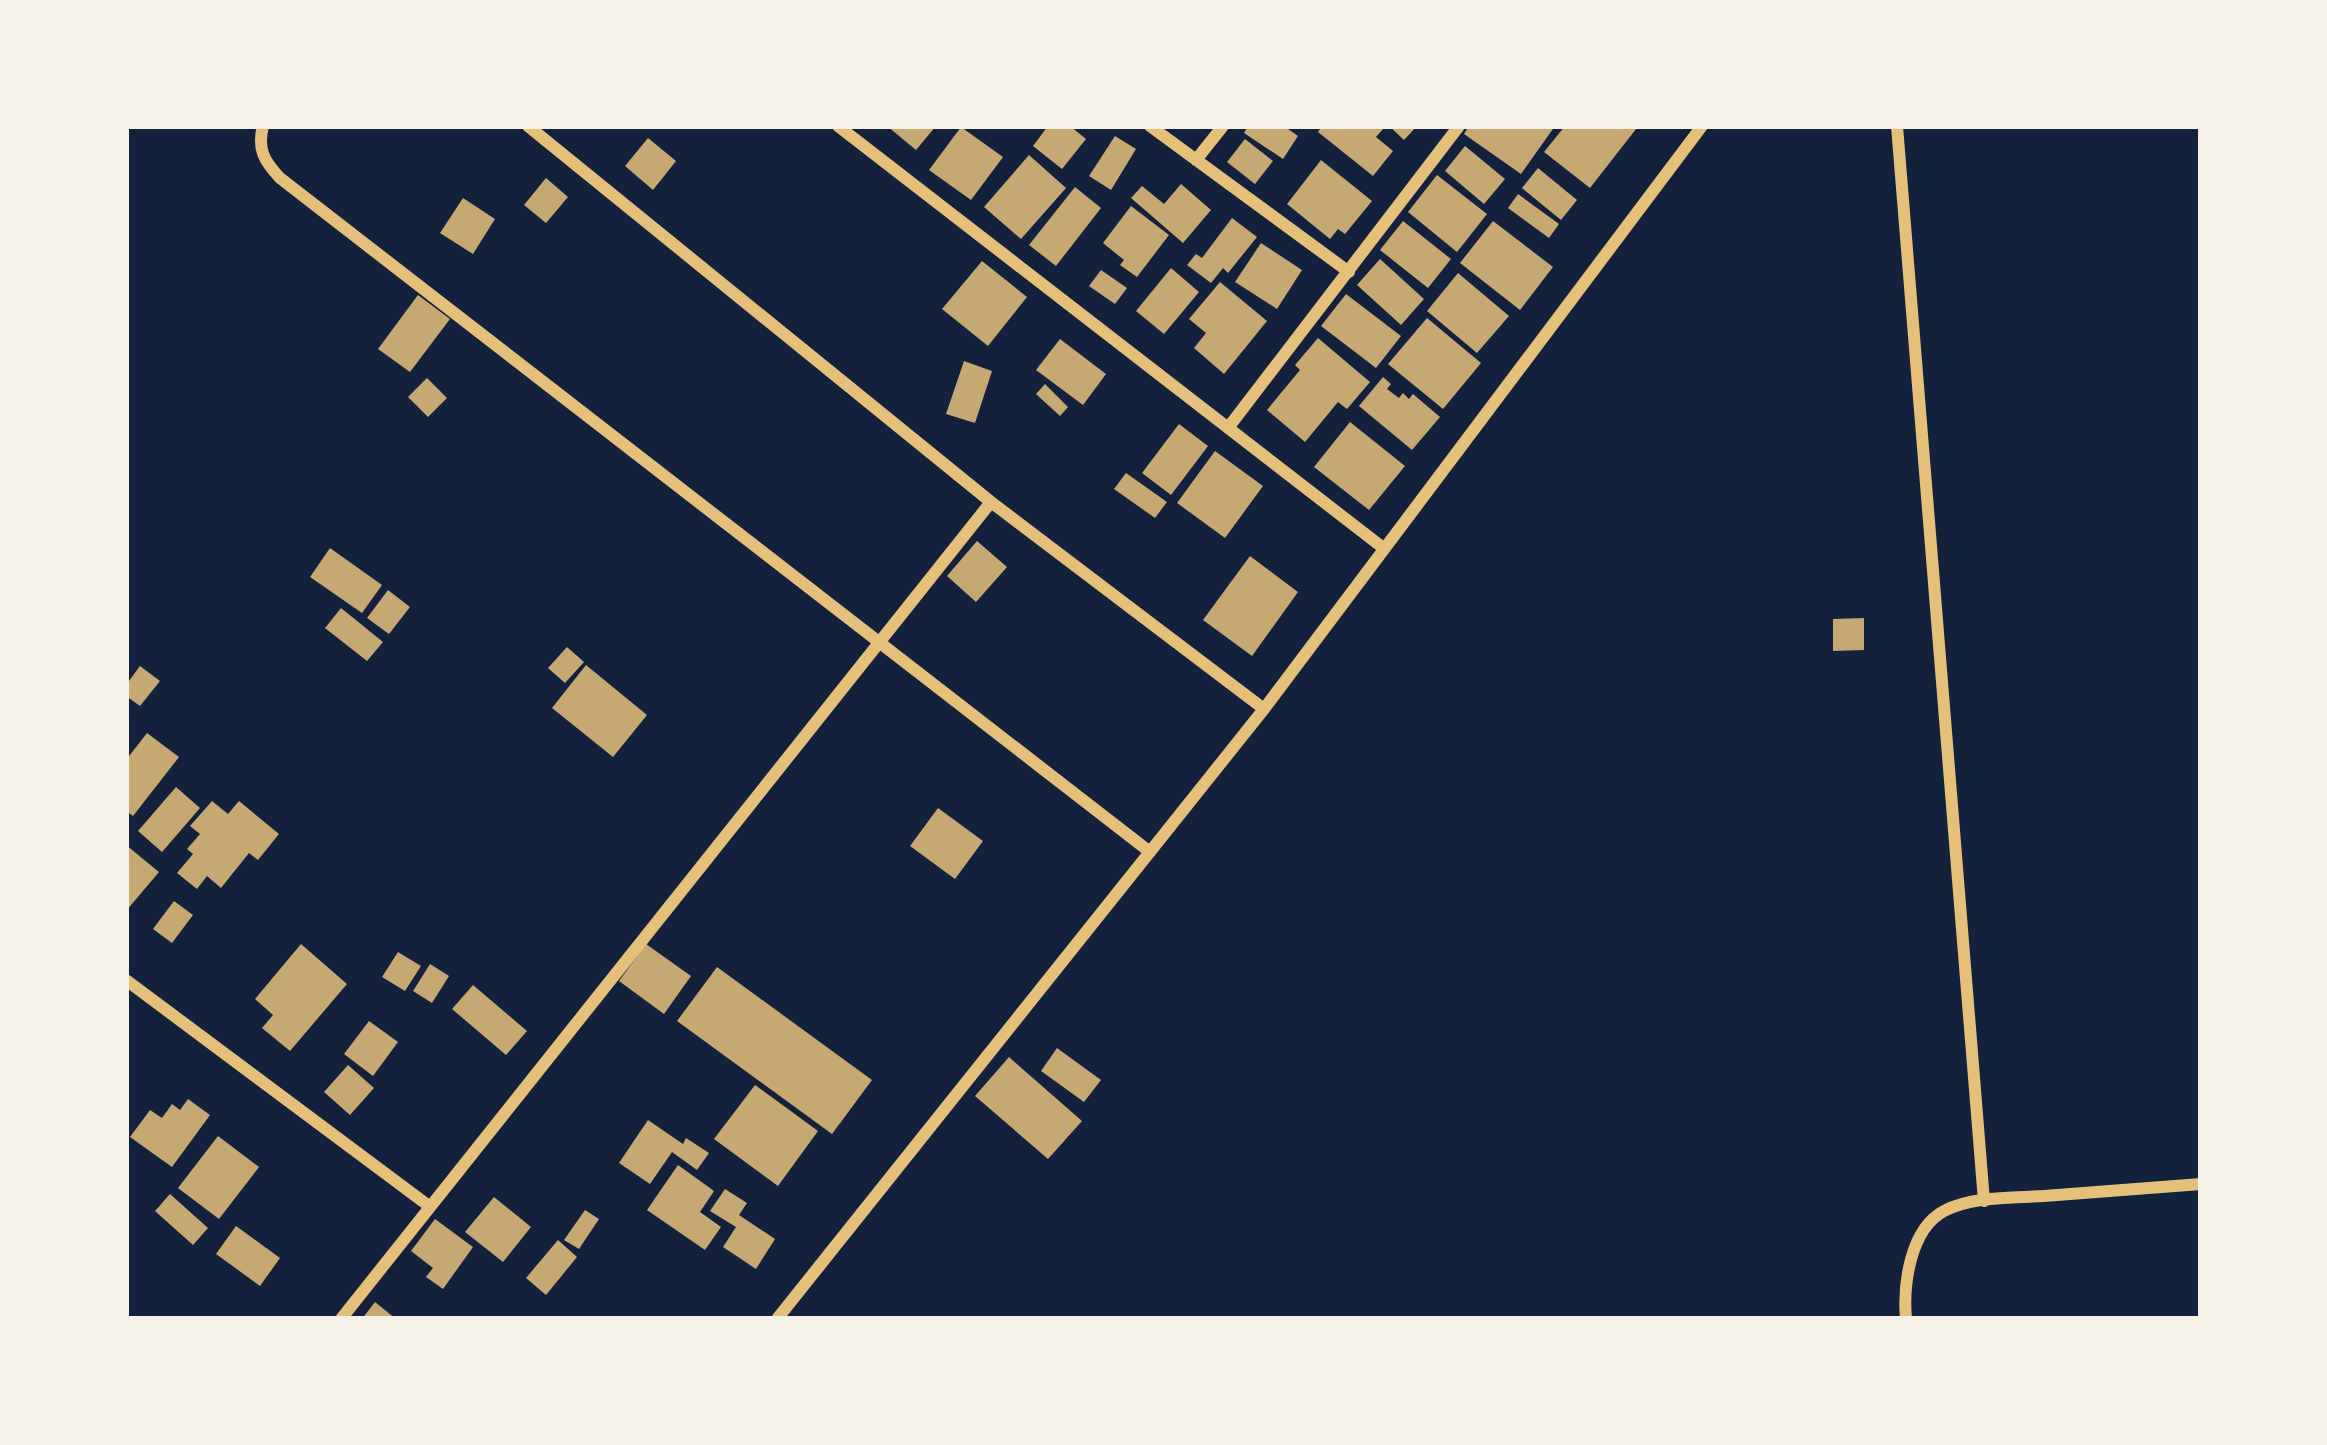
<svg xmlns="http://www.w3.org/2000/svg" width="2327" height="1445" font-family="'Source Sans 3',sans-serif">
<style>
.building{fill:#c6a872}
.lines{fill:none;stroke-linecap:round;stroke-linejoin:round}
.minor{stroke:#e5c07b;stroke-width:12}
</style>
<rect width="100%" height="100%" fill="#14213d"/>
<path class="building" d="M 887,126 L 936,126 L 916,150 Z
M 1048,126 L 1070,126 L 1086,139 L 1062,169 L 1033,146 Z
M 1248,126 L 1284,126 L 1298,136 L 1283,159 L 1244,133 Z
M 1322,126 L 1381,126 L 1384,128 L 1376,137 L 1393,151 L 1373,176 L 1318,132 Z
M 1389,126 L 1417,126 L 1404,140 Z
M 1469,126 L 1555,126 L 1521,174 L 1464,134 Z
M 1565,126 L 1632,126 L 1636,129 L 1590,188 L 1544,152 Z
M 961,127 L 1003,157 L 971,200 L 929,170 Z
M 1115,136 L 1136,149 L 1111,190 L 1089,176 Z
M 648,138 L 676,161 L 653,190 L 625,166 Z
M 1245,139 L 1273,161 L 1255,184 L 1227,162 Z
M 1465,146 L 1505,179 L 1484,204 L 1445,171 Z
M 1029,155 L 1066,188 L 1021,239 L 984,207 Z
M 1321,160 L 1372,201 L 1345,234 L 1338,229 L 1330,239 L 1287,204 Z
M 1538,168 L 1577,200 L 1561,220 L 1522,188 Z
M 1437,175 L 1487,214 L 1457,252 L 1408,212 Z
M 546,178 L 568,197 L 546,223 L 524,205 Z
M 1181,184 L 1211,210 L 1183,243 L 1131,198 L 1142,186 L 1164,204 Z
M 1075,187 L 1101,208 L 1056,266 L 1029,245 Z
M 1518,194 L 1559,224 L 1549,238 L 1508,208 Z
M 463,198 L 495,219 L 473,254 L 440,233 Z
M 1131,206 L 1169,235 L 1137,277 L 1120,265 L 1124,260 L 1103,243 Z
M 1232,218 L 1257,237 L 1228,273 L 1223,268 L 1211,283 L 1187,265 L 1196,254 L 1202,258 Z
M 1403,221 L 1451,259 L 1428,288 L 1380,250 Z
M 1493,221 L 1553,267 L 1520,310 L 1460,263 Z
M 1261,243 L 1302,270 L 1277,309 L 1235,282 Z
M 1380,259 L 1424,299 L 1401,325 L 1357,285 Z
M 982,261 L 1027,297 L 988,346 L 942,309 Z
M 1171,268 L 1199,292 L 1164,334 L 1136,311 Z
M 1101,270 L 1127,288 L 1115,304 L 1089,286 Z
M 1458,273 L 1509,316 L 1477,353 L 1427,311 Z
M 1220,282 L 1267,321 L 1224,374 L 1194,348 L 1206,333 L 1189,319 Z
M 1346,294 L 1401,336 L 1376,368 L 1321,326 Z
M 418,295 L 450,319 L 410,372 L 378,349 Z
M 1427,318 L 1481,363 L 1443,409 L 1388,364 Z
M 1318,338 L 1370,382 L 1347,409 L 1338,402 L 1305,442 L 1267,410 L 1300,370 L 1295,365 Z
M 1060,339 L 1106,374 L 1083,405 L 1036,370 Z
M 964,361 L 992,371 L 975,423 L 946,414 Z
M 1383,377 L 1391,384 L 1387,389 L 1399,398 L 1403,393 L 1409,399 L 1413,394 L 1440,417 L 1412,450 L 1359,406 Z
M 427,378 L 447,398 L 428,417 L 408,397 Z
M 1045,384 L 1068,407 L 1060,416 L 1036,394 Z
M 1350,422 L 1405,466 L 1369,510 L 1314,467 Z
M 1179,424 L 1208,446 L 1171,495 L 1142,473 Z
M 1215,451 L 1263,486 L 1225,538 L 1177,503 Z
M 1126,473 L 1167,502 L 1155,518 L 1114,489 Z
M 977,541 L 1007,567 L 976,602 L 947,576 Z
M 330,548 L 382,585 L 362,613 L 310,577 Z
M 1250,556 L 1298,592 L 1252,656 L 1203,620 Z
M 388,590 L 410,607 L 389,634 L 367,618 Z
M 341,608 L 383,642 L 367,661 L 325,628 Z
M 1864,618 L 1864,650 L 1833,651 L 1833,619 Z
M 567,647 L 584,662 L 565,683 L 548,668 Z
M 586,665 L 647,715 L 613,757 L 552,708 Z
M 140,666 L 160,681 L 140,706 L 126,696 L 126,685 Z
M 147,733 L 179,757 L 133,816 L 126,811 L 126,760 Z
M 176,787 L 200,808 L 162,852 L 138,831 Z
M 212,801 L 228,814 L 239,801 L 279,834 L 258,860 L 249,853 L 221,888 L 207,876 L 197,889 L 177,873 L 193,854 L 187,849 L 200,834 L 190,826 Z
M 938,808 L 983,841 L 955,879 L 910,846 Z
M 126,845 L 159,872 L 126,911 Z
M 174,901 L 193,915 L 172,943 L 153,929 Z
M 301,944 L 347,984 L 290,1051 L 262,1028 L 273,1015 L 255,999 Z
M 646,944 L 691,976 L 664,1014 L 619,981 Z
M 398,952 L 421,966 L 405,991 L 382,977 Z
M 430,964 L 449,976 L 432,1003 L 413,991 Z
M 717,967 L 872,1080 L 832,1134 L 677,1021 Z
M 473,985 L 527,1031 L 506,1055 L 452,1009 Z
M 369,1021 L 398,1042 L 373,1076 L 344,1054 Z
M 1057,1048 L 1101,1080 L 1084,1102 L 1041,1071 Z
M 1009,1057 L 1082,1121 L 1048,1159 L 975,1096 Z
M 348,1065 L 374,1088 L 350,1115 L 324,1092 Z
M 755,1085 L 818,1131 L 778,1186 L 714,1139 Z
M 188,1099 L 210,1115 L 172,1167 L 130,1137 L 150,1110 L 162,1118 L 172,1104 L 180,1110 Z
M 648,1120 L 683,1144 L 686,1138 L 709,1153 L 697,1170 L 672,1152 L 650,1184 L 619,1163 Z
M 218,1136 L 259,1167 L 219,1219 L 178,1188 Z
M 678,1165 L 714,1191 L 700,1212 L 721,1227 L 705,1250 L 647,1210 Z
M 725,1189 L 747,1203 L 739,1215 L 775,1239 L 756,1269 L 723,1247 L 736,1227 L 710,1211 Z
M 170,1194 L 208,1228 L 193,1245 L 155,1211 Z
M 494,1197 L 531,1227 L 503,1262 L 465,1232 Z
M 585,1210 L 599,1219 L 579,1249 L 564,1240 Z
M 435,1219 L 473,1247 L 443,1289 L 426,1277 L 433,1268 L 411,1251 Z
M 236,1226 L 280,1258 L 260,1286 L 216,1254 Z
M 558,1240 L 577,1257 L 546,1295 L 526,1278 Z
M 375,1302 L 396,1319 L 362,1319 Z"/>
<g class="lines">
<path class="minor" d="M 263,126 C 257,149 264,161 280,178 L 1150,852
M 528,126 L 991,502 L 1264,709
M 838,126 L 1382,547
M 1150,126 L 1349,272
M 1897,126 L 1984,1201
M 1196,160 L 1223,126
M 1228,428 L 1459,126
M 126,980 L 429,1206
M 341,1319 L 991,502
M 777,1319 L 1264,709 L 1702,126
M 1906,1319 C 1903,1285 1910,1229 1944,1211 C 1973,1196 2013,1198 2044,1196 C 2097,1192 2149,1188 2201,1184"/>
</g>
<rect width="2327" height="1445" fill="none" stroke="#f6f1e7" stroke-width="258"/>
</svg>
